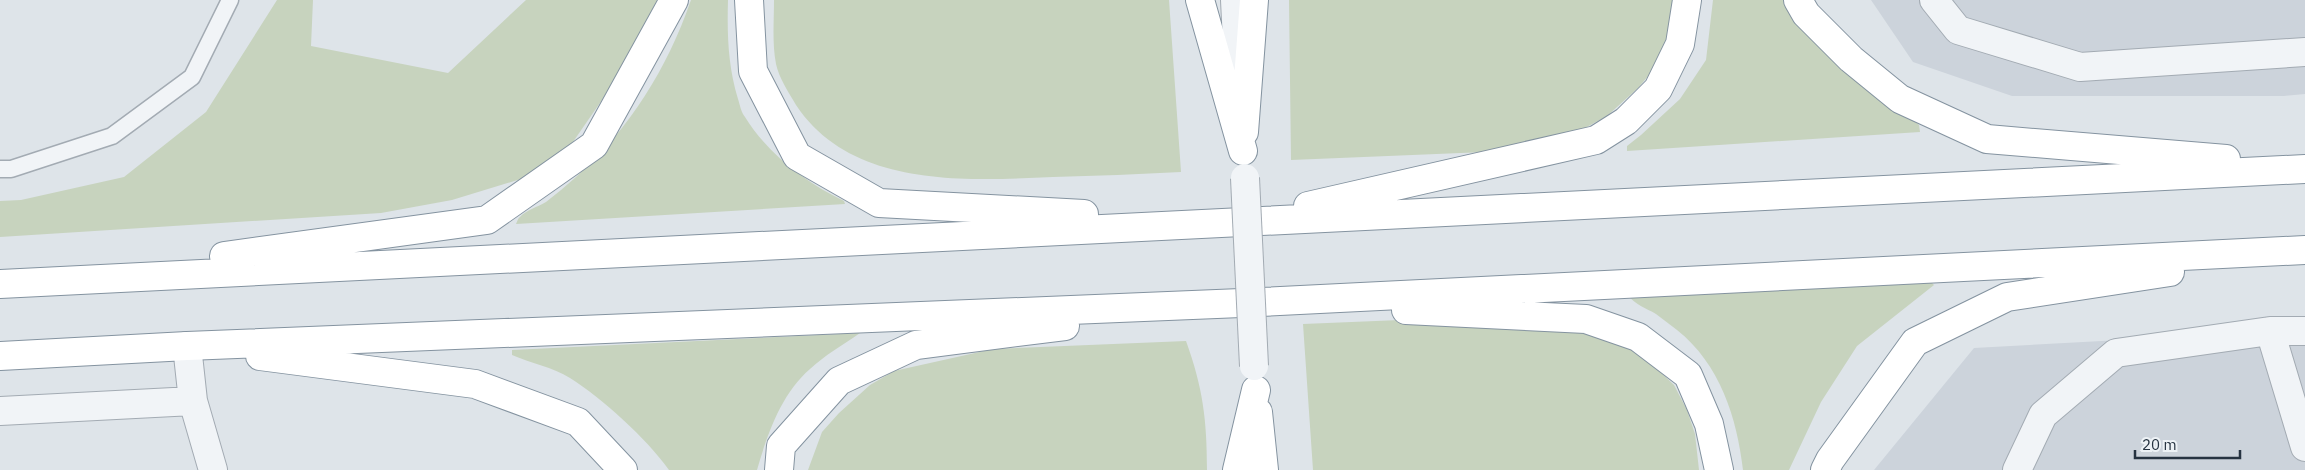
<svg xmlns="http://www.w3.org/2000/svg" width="2305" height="470" font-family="'IBM Plex Sans',sans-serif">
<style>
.built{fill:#ccd3db}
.green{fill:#c7d3be}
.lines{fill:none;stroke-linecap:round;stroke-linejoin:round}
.service-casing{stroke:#a3abb3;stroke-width:19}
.minor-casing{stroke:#a3abb3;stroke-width:30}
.tertiary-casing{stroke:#a3abb3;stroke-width:30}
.trunk-casing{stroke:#8493a0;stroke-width:30}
.service{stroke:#f1f4f7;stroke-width:16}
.minor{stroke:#f1f4f7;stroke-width:28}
.tertiary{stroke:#f1f4f7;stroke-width:28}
.trunk{stroke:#fff;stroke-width:28}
.tertiary-bridge-casing{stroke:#a3abb3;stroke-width:30;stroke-linecap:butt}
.tertiary-bridge{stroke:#f1f4f7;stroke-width:28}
</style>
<rect width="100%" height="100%" fill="#dee4e9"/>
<path class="built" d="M 1871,0 L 2305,0 L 2305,94 L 2284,96 L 2012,96 L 1913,62 Z
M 2305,330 L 2305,470 L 1874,470 L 1974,348 Z"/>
<path class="green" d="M 277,0 L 313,0 L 311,46 L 448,73 L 526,0 L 657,0 L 640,36 L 602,100 L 566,152 L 524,178 L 452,200 L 381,213 L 0,237 L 0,201 L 21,200 L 124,177 L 206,112 Z
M 691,0 L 728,0 C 727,35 728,66 738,99 C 740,105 741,112 745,117 C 767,153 806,183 844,201 L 845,204 L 516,224 C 517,222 518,218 520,217 C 526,210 538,207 546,202 C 556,194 566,186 576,177 C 630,128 667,69 691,0 Z
M 774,0 L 1169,0 L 1181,172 C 1139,174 1096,176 1053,177 C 965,181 851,188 796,105 C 789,93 779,78 776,64 C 772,44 774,20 774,0 Z
M 1289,0 L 1672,0 L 1672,18 L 1666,42 L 1655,68 L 1638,88 L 1607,116 L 1583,129 L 1485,152 L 1291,160 Z
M 1713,0 L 1786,0 L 1908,114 L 1919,125 L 1920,132 L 1627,151 L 1627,146 L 1641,135 L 1680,99 L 1706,60 Z
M 1930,281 L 1934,285 L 1857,346 L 1821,402 L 1789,470 L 1743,470 C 1737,418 1720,364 1677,330 C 1670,325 1663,319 1656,314 C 1646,308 1635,305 1628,295 Z
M 1497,316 L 1558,326 L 1621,342 L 1655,367 L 1674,385 L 1687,410 L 1695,434 L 1699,470 L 1313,470 L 1303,324 Z
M 860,333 C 843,345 825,355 810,369 C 781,394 767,435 757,470 L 669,470 C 647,439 602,398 570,378 C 553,367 530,363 512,355 L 512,350 Z
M 1186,341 C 1203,388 1207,420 1207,470 L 808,470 L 822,432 L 839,413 L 870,385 L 894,371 L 993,349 Z"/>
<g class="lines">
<g class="service-casing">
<path id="service" d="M 0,169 L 11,169 L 112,136 L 192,77 L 230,0"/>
</g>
<g class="minor-casing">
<path id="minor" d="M 1934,0 L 1958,30 L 2080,67 L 2305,52
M 2270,331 L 2305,447
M 187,346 L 193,401 L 213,470
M 0,411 L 193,401
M 2017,470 L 2043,415 L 2116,353 L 2270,331 L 2305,331"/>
</g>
<g class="tertiary-casing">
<path id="tertiary" d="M 1235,0 L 1239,81"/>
</g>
<g class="trunk-casing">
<path id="trunk" d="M 749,0 L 753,71 L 797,156 L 879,203 L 1084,214
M 1200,0 L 1243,151
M 1798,0 L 1806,14 L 1851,59 L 1900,99 L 1987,139 L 2226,159
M 1244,132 L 1254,0
M 1308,206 L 1596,140 L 1626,121 L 1658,89 L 1680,44 L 1687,0
M 224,256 L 487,220 L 594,145 L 674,0
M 0,284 L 2305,169
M 1406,310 L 1586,319 L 1638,337 L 1688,375 L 1709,424 L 1719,470
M 0,356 L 187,346 L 1241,303 L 2305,250
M 260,356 L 475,384 L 578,422 L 623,470
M 1258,412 L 1264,470
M 779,470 L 781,446 L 839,381 L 916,345 L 1065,326
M 1237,470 L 1256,390
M 1825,470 L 1830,460 L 1915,342 L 2007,297 L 2170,272"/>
</g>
<use href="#service" class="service"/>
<use href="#minor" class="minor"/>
<use href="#tertiary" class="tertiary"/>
<use href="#trunk" class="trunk"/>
<g class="tertiary-bridge-casing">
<path id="tertiary-bridge" d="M 1245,178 L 1254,366"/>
</g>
<use href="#tertiary-bridge" class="tertiary-bridge"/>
</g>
<path d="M2135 450v8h105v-8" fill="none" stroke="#263341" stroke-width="2.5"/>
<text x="2142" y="450" font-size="15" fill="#263341" stroke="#edf2f6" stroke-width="4" paint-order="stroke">20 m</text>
</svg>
